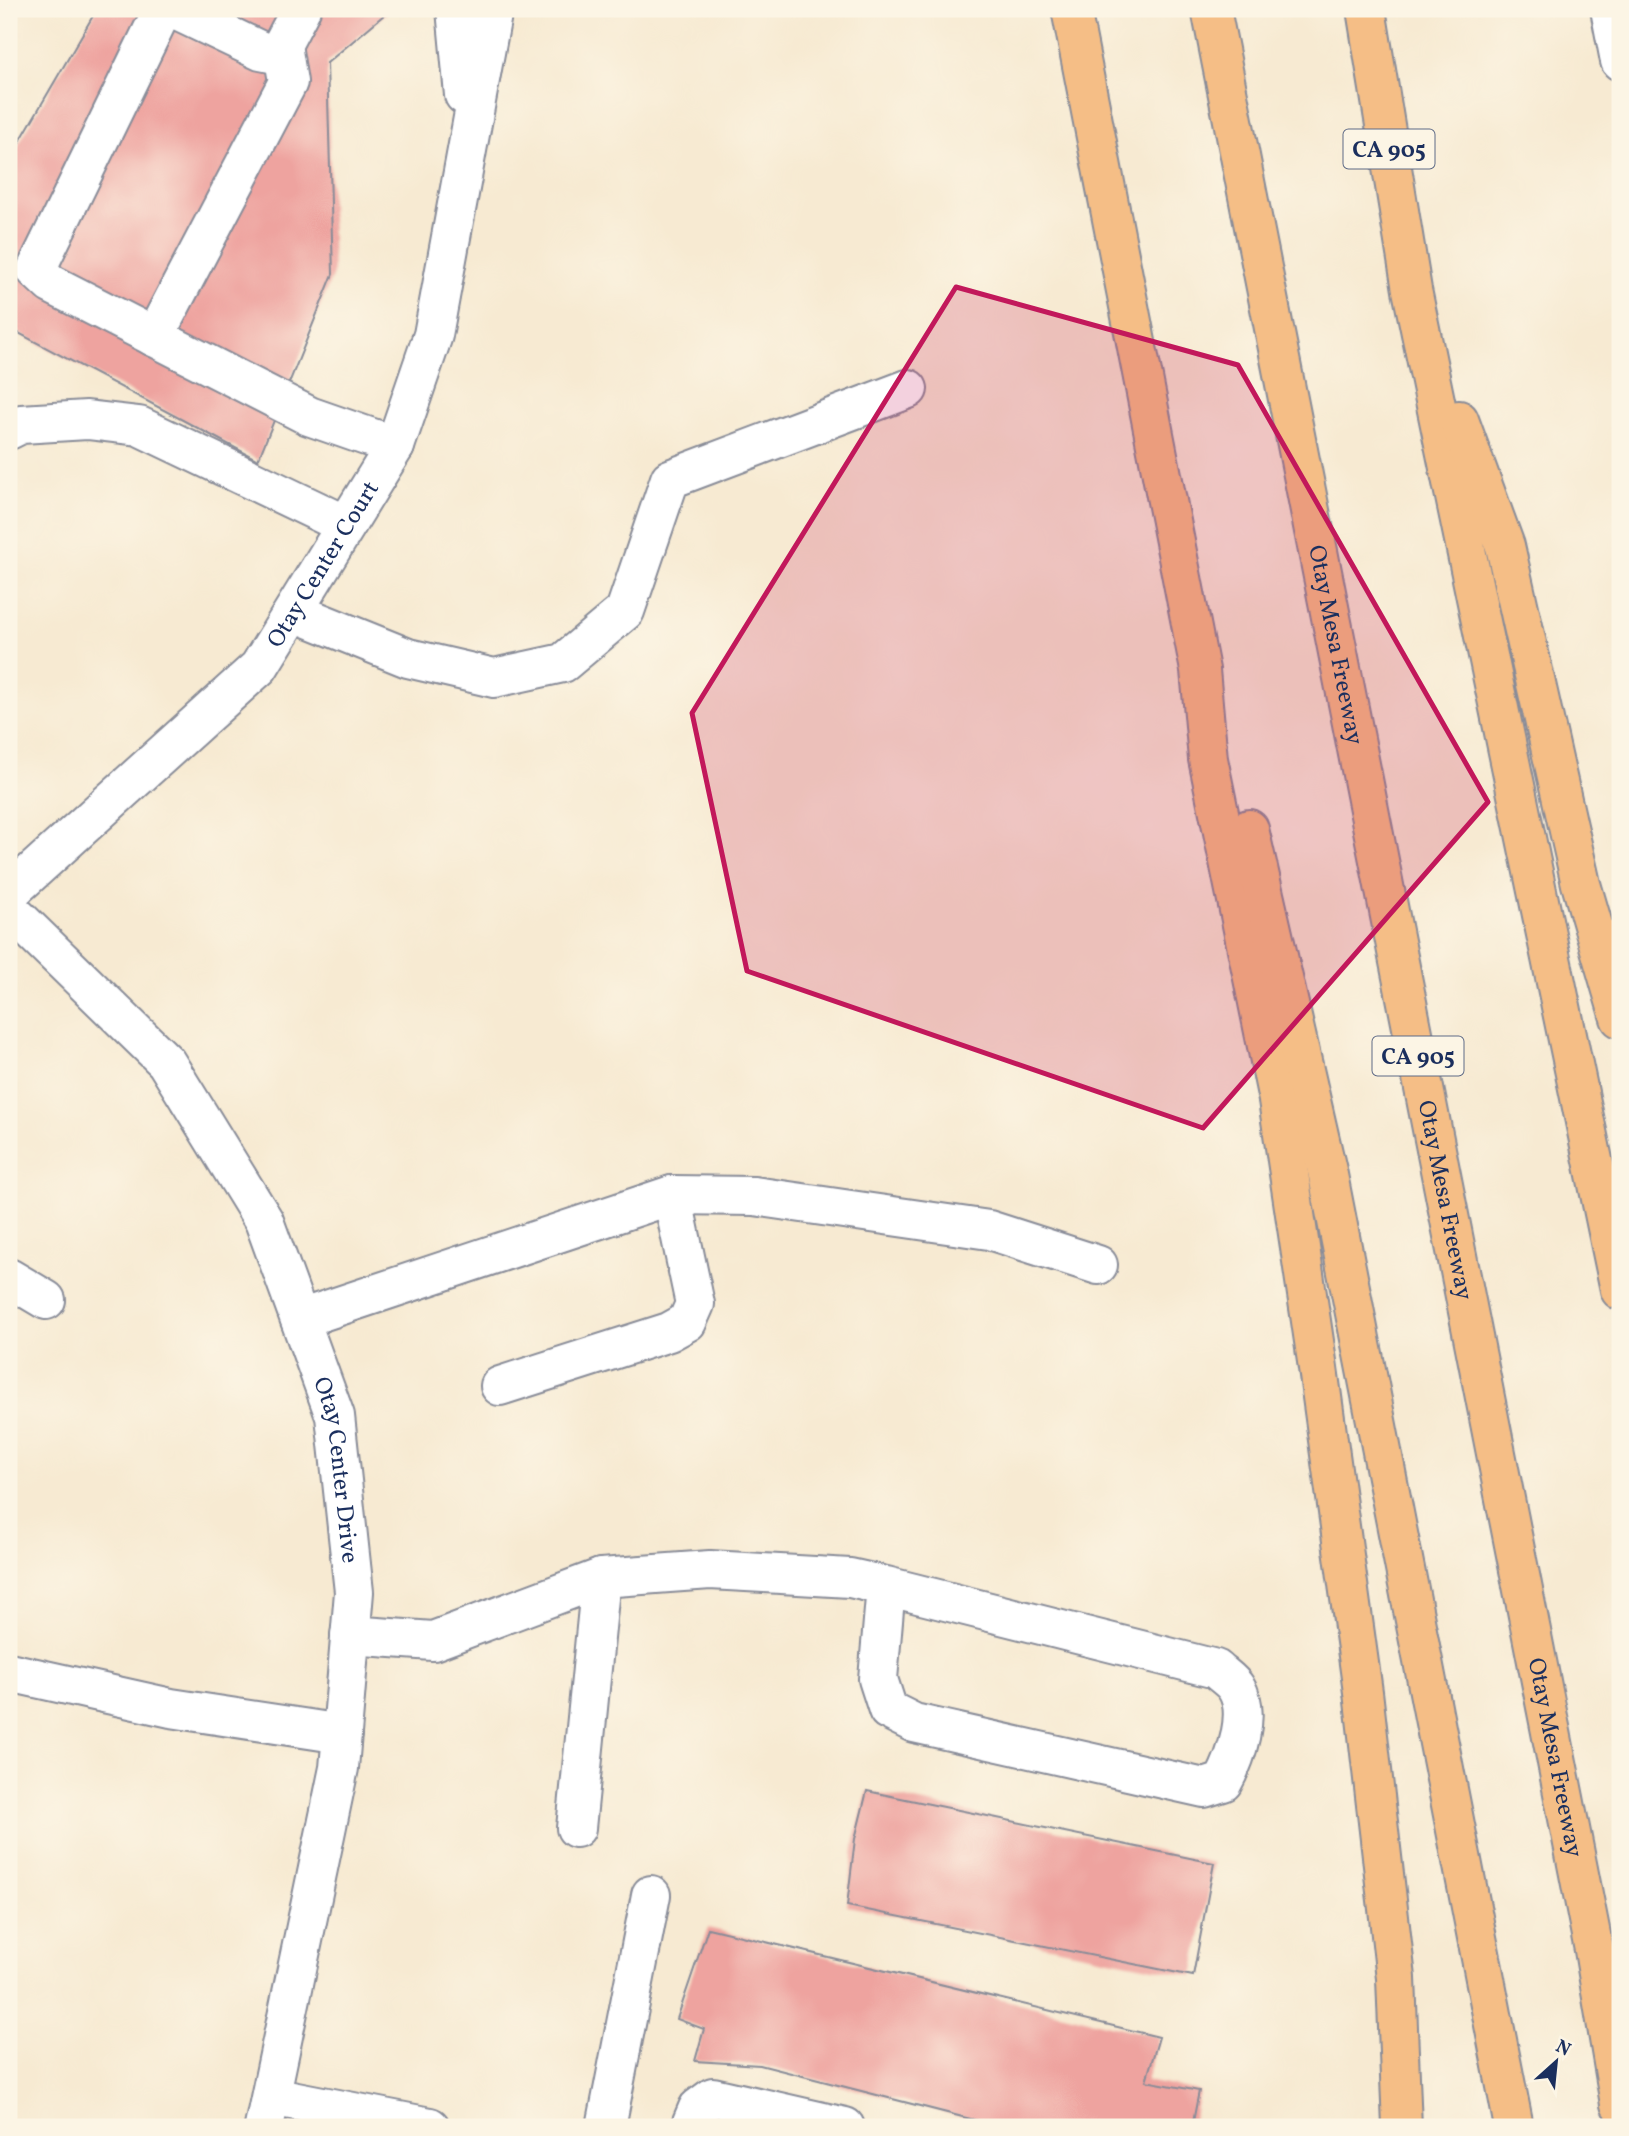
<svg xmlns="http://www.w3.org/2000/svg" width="1629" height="2136" font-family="Vollkorn,serif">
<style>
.building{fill:#eea39f}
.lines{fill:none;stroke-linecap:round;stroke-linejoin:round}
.minor-casing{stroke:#898c98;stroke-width:42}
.highway-casing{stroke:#898c98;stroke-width:42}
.minor{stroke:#fff;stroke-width:38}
.highway{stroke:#f5be86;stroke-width:38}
.marked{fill:#c2185b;fill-opacity:0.2;stroke:#c2185b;stroke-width:5;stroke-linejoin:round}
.labels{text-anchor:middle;stroke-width:5;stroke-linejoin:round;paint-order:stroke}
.shield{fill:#fcf5e5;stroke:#5e6a86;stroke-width:2}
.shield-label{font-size:23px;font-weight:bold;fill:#1b2f5e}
.street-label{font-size:24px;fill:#1b2f5e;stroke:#fcf5e5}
</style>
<rect width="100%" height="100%" fill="#fcf5e5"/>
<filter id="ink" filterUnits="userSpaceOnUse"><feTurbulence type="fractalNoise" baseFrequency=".0143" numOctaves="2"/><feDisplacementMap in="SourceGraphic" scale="14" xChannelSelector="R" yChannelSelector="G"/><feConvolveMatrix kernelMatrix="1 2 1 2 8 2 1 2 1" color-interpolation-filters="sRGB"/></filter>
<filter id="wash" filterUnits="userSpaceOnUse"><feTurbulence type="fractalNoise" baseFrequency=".00686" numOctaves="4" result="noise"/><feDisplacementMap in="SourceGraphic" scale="28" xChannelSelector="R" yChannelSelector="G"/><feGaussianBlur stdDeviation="1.57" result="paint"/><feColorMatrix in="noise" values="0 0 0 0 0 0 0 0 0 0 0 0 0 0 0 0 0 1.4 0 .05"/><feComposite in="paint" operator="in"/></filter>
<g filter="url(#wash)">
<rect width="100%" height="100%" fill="#f7ead2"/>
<g id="blocks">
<path class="building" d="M 97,9 L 391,9 L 327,63 L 333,274 L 258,460 L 9,328 L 9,160 Z
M 867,1791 L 1214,1863 L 1193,1976 L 847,1906 L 855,1839 Z
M 708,1928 L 1159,2037 L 1146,2081 L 1199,2091 L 1192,2127 L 986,2127 L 982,2122 L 760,2065 L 695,2061 L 704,2029 L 677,2019 Z"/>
</g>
</g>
<g filter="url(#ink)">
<use href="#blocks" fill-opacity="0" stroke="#898c98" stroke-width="2"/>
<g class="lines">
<g class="minor-casing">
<g id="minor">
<path d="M 163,9 L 36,270 L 51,284 L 309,416 L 395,446"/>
<path d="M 173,9 L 261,51 L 271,53 L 282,45 L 301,9"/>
<path d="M 456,9 L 464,95"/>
<path d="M 1610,9 L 1620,61"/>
<path d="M 154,337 L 288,82 L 282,45"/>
<path d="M 9,430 L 21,424 L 87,420 L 139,426 L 346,525"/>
<path d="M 294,612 L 408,658 L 494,678 L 563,663 L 625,611 L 670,479 L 908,389"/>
<path id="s1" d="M 9,893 L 259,667 L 395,446 L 433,335 L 493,9"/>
<path id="s2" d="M 9,909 L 166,1062 L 264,1221 L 335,1416 L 354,1592 L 339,1768 L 264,2127"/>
<path d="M 9,1278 L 46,1300"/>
<path d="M 300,1319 L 672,1195 L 754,1196 L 989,1230 L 1098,1265"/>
<path d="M 500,1386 L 669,1332 L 687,1322 L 695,1304 L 672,1195"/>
<path d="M 350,1635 L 433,1641 L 601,1578 L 710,1570 L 850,1578 L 886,1586 L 1216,1669 C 1222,1675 1232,1681 1236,1688 C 1252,1713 1236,1758 1223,1782 L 1204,1788 L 914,1723 L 888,1710 L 878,1679 L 886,1586"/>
<path d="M 9,1672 L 171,1708 L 342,1734"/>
<path d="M 576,1828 L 601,1578"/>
<path d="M 271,2096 L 430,2127"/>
<path d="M 606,2127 L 651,1895"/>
<path d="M 690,2127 L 698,2108 L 713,2097 L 845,2127"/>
</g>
</g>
<g class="highway-casing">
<g id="highway">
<path d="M 1071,9 L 1200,670 L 1208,759 L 1278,1100 L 1318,1368 L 1363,1692 L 1396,1978 L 1402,2127"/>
<path id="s3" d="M 1211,9 L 1594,1950 L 1620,2104"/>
<path d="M 1366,9 L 1412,290 L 1620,1290"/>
<path d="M 1459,420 L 1505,546 L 1581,884 L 1620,1018"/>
<path d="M 1249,829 L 1328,1175 L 1514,2127"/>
</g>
</g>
<use href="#minor" class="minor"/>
<use href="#highway" class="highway"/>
</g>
</g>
<path class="marked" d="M 956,287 L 1238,365 L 1488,802 L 1203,1128 L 747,971 L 692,713 Z"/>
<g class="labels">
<g class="shield">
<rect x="1343.5" y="129.5" width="91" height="39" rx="5"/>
<rect x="1372.5" y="1036.5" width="91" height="39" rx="5"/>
</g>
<g class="shield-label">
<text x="1389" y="157">CA 905</text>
<text x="1418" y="1064">CA 905</text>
</g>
<g class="street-label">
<text dy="8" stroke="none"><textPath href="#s1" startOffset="458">Otay Center Court</textPath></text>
<text dy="8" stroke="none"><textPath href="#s3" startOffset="648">Otay Mesa Freeway</textPath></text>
<text dy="8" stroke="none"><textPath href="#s3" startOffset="1214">Otay Mesa Freeway</textPath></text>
<text dy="8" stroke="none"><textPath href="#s2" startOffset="667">Otay Center Drive</textPath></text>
<text dy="8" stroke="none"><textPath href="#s3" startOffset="1782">Otay Mesa Freeway</textPath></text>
</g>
</g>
<rect width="1629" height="2136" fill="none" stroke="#fcf5e5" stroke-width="35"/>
<g transform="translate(1556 2062) rotate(27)" stroke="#fcf5e5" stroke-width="5" paint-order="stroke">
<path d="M0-5L12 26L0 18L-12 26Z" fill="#1b2f5e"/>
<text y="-10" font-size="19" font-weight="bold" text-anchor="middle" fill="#1b2f5e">N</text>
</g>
</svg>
